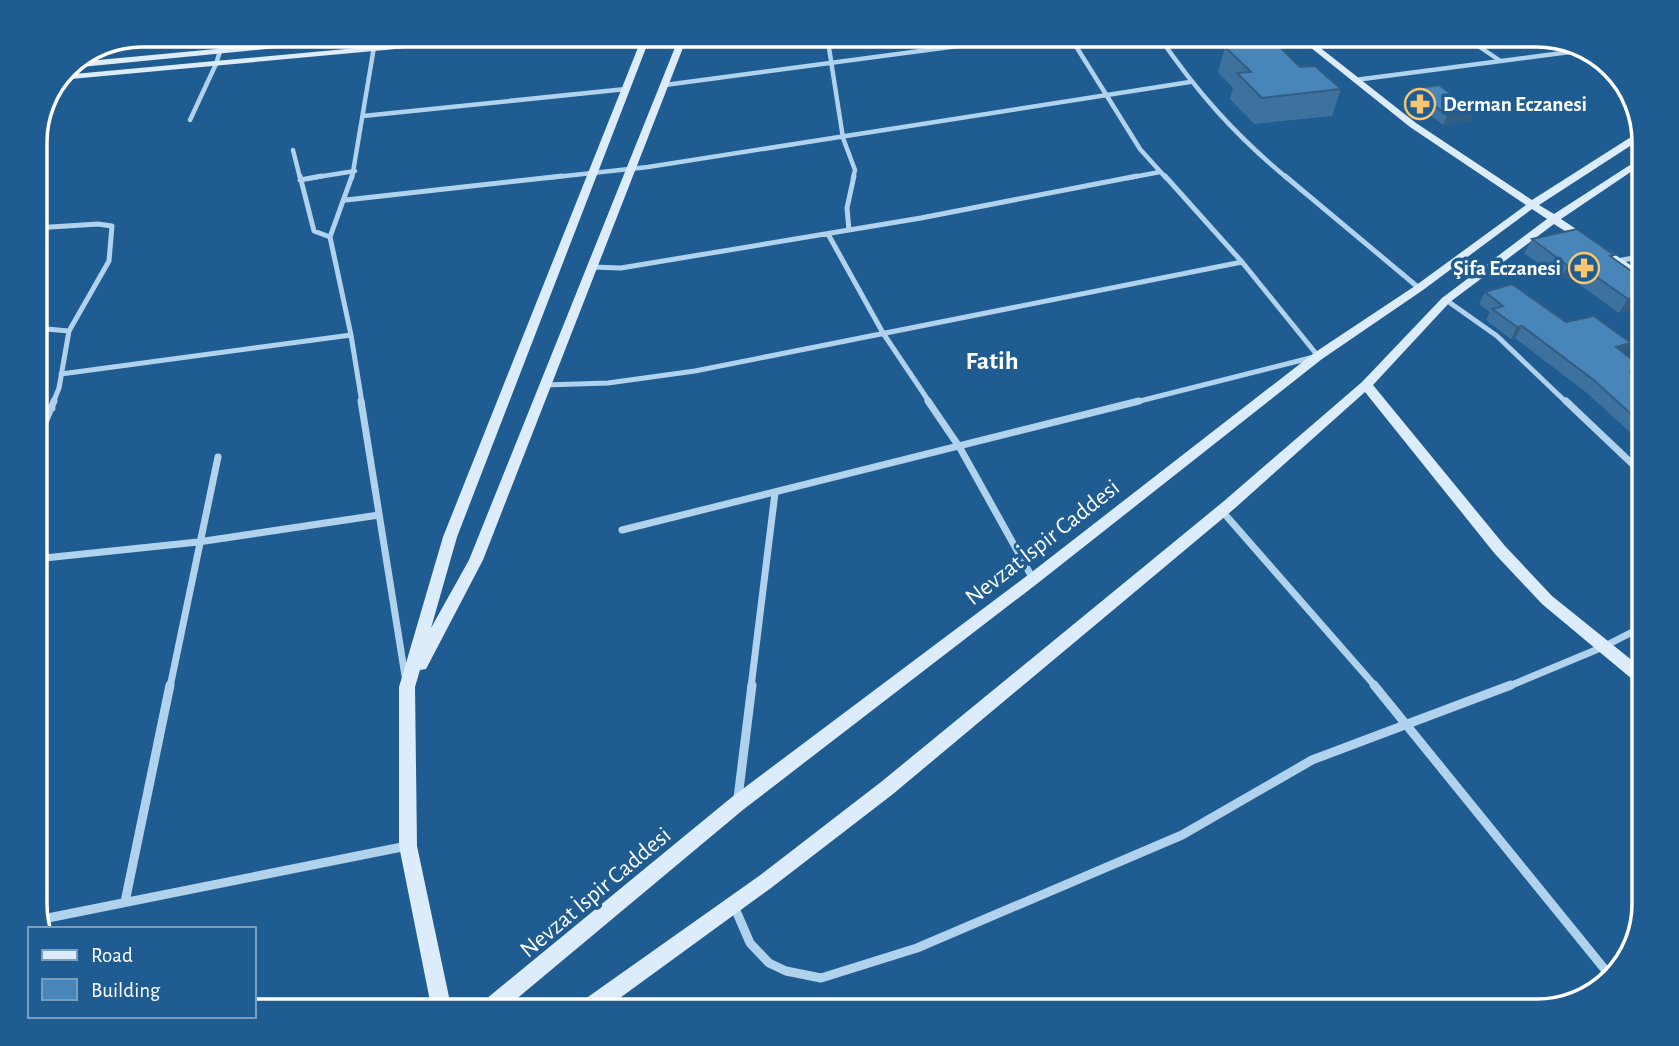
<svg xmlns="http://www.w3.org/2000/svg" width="1679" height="1046" font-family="'Alegreya Sans',sans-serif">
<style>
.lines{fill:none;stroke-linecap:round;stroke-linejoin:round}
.street-far3{stroke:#b0d2ed;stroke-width:4.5}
.street-far2{stroke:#b0d2ed;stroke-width:5}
.street-far1{stroke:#b0d2ed;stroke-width:7}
.street{stroke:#b0d2ed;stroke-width:9}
.secondary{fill:#dcecfa;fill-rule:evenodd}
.wall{fill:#3e729e}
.shaded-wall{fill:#325d81}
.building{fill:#4885b8;stroke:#325d81;stroke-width:2}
.labels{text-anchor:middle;stroke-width:7;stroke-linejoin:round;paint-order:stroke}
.far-poi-label{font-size:21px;font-weight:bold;fill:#fff;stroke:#1f5c91;text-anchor:start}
.street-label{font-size:24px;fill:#fff;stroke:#1f5c91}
.neighbourhood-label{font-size:26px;font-weight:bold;fill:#fff;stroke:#1f5c91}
.rim{fill:none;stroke:#fff;stroke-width:3.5}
</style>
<rect width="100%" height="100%" fill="#1f5c91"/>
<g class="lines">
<path class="street-far3" d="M 827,35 L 843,138 L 855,170 L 853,178
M 1069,35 L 1140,149 L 1166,178
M 1158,35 C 1196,91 1235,135 1287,178
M 1462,35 L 1499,60
M 1355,80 L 1585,50
M 665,85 L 1041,35
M 363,116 L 626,89
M 190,120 L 216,64 L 225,35
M 293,150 L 300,178
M 311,178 L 355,171
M 352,178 L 376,35
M 546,178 L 648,167 L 1190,82
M 1128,178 L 1160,172"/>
<path class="street-far2" d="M 300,176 L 314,231 L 330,237
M 352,176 L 330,237 L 351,335 L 362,403
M 1285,176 L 1419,288
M 300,180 L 322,176
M 346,200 L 562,176
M 35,228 L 98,224 L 112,226 L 109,261 L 69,331 L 59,388 L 53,403
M 849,230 L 847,208 L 854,176
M 828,234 L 883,333 L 930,403
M 1617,261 L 1644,256
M 592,267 L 621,268 L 921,218 L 1137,176
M 1446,300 L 1497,336 L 1567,403
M 35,328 L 69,331
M 61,374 L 351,335
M 545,385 L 608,383 L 695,371 L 1242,262
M 1132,403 L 1318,356 L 1242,262 L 1165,176"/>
<path class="street-far1" d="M 361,401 L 405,676
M 928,401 L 960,448 L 1033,579
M 1566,401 L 1644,475
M 35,409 L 52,408
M 35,446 L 54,401
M 1222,511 L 1376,687
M 622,530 L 1139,401
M 35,559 L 198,542 L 379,515
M 170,687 L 218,457
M 751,687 L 775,493
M 1507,687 L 1603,647 L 1644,626"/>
<path class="street" d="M 1374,685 L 1611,977
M 738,798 L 752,685
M 125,902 L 170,685
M 734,906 L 750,943 L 769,963 L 786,971 L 821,978 L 917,948 L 1182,835 L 1312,760 L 1511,685
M 38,920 L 407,846"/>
<path class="secondary" d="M 365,35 L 395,35 L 391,37 L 71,68 L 67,66 L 77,62 Z
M 498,35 L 529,35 L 525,37 L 60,80 L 63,75 Z
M 643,35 L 651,35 L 457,537 L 431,628 L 469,560 L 680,35 L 688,35 L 483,560 L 426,669 L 420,670 L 415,687 L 417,846 L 452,1011 L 432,1011 L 399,846 L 399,687 L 443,537 Z
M 1295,35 L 1304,35 L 1416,123 L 1532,200 L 1642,130 L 1644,137 L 1539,205 L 1554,214 L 1644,156 L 1644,163 L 1561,219 L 1644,274 L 1644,282 L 1554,224 L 1450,302 L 1373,385 L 1505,546 L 1552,596 L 1644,670 L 1644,686 L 1638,684 L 1542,604 L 1495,554 L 1365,392 L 1234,509 L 893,794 L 771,888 L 602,1011 L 575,1011 L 578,1004 L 759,876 L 881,782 L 1224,501 L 1362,382 L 1442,298 L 1547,219 L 1532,209 L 1423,290 L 1322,359 L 1038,583 L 744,809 L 502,1011 L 477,1011 L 480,1004 L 732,797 L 1028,575 L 1314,353 L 1415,286 L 1526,205 L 1410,127 Z"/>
</g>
<path class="wall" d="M 1225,47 L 1300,67 L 1341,89 L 1332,116 L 1254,124 L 1230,99 L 1233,88 L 1218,72 Z
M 1412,89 L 1470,121 L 1443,125 L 1409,99 Z
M 1644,188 L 1644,210 L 1631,201 L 1638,189 Z
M 1532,239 L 1612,258 L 1644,280 L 1619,313 L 1569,277 L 1560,279 L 1524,253 Z
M 1485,292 L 1566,322 L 1631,343 L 1624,353 L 1638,377 L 1644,383 L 1644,445 L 1587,393 L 1515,338 L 1511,339 L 1486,320 L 1490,312 L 1479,304 Z"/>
<path class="shaded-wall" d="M 1475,111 L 1470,121 L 1443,125 L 1447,115 Z
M 1578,264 L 1569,277 L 1560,279 L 1568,266 Z
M 1644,295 L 1644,306 L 1619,313 L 1628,299 Z
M 1522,326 L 1515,338 L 1511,339 L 1517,327 Z
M 1631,343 L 1623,355 L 1616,347 Z
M 1644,369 L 1635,381 L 1631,372 Z"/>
<path class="building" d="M 1274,41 L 1300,67 L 1315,66 L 1341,89 L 1262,98 L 1237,73 L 1251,72 L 1225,47 Z
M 1439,85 L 1475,111 L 1447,115 L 1412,89 Z
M 1577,229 L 1614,255 L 1610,256 L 1644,280 L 1644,295 L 1628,299 L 1578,264 L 1568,266 L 1532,239 Z
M 1512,284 L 1566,322 L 1594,316 L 1631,343 L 1616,347 L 1644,369 L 1631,372 L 1644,383 L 1644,426 L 1595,381 L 1522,326 L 1517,327 L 1492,309 L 1503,306 L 1485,292 Z"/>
<defs>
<g id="pharmacy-ring" transform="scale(1.575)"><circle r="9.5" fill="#1f5c91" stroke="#fbc670" stroke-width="1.5"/><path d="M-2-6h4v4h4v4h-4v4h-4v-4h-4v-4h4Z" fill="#fbc670"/></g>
</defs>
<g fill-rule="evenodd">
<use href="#pharmacy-ring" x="1420" y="104"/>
<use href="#pharmacy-ring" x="1584" y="268"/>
</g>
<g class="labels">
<g class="far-poi-label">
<text x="1443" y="111">Derman Eczanesi</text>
<text x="1561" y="275" text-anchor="end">Şifa Eczanesi</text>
</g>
<g class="street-label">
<text transform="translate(1042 542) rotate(-38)" y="8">Nevzat İspir Caddesi</text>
<text transform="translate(595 892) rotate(-40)" y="8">Nevzat İspir Caddesi</text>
</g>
<g class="neighbourhood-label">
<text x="992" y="369">Fatih</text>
</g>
</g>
<path d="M0 0H1679V1046H0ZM142 47H1537A95 95 0 0 1 1632 142V904A95 95 0 0 1 1537 999H142A95 95 0 0 1 47 904V142A95 95 0 0 1 142 47Z" fill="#1f5c91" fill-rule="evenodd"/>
<path class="rim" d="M142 47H1537A95 95 0 0 1 1632 142V904A95 95 0 0 1 1537 999H142A95 95 0 0 1 47 904V142A95 95 0 0 1 142 47Z"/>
<rect x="28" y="927" width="228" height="91" fill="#1f5c91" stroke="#799dbd" stroke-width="2"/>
<rect x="42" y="950" width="35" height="10" fill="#dcecfa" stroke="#799dbd" stroke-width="2"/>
<text x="91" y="962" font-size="21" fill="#ffffff">Road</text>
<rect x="42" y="979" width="35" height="21" fill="#4885b8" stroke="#799dbd" stroke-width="2"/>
<text x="91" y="997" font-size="21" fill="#ffffff">Building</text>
</svg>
